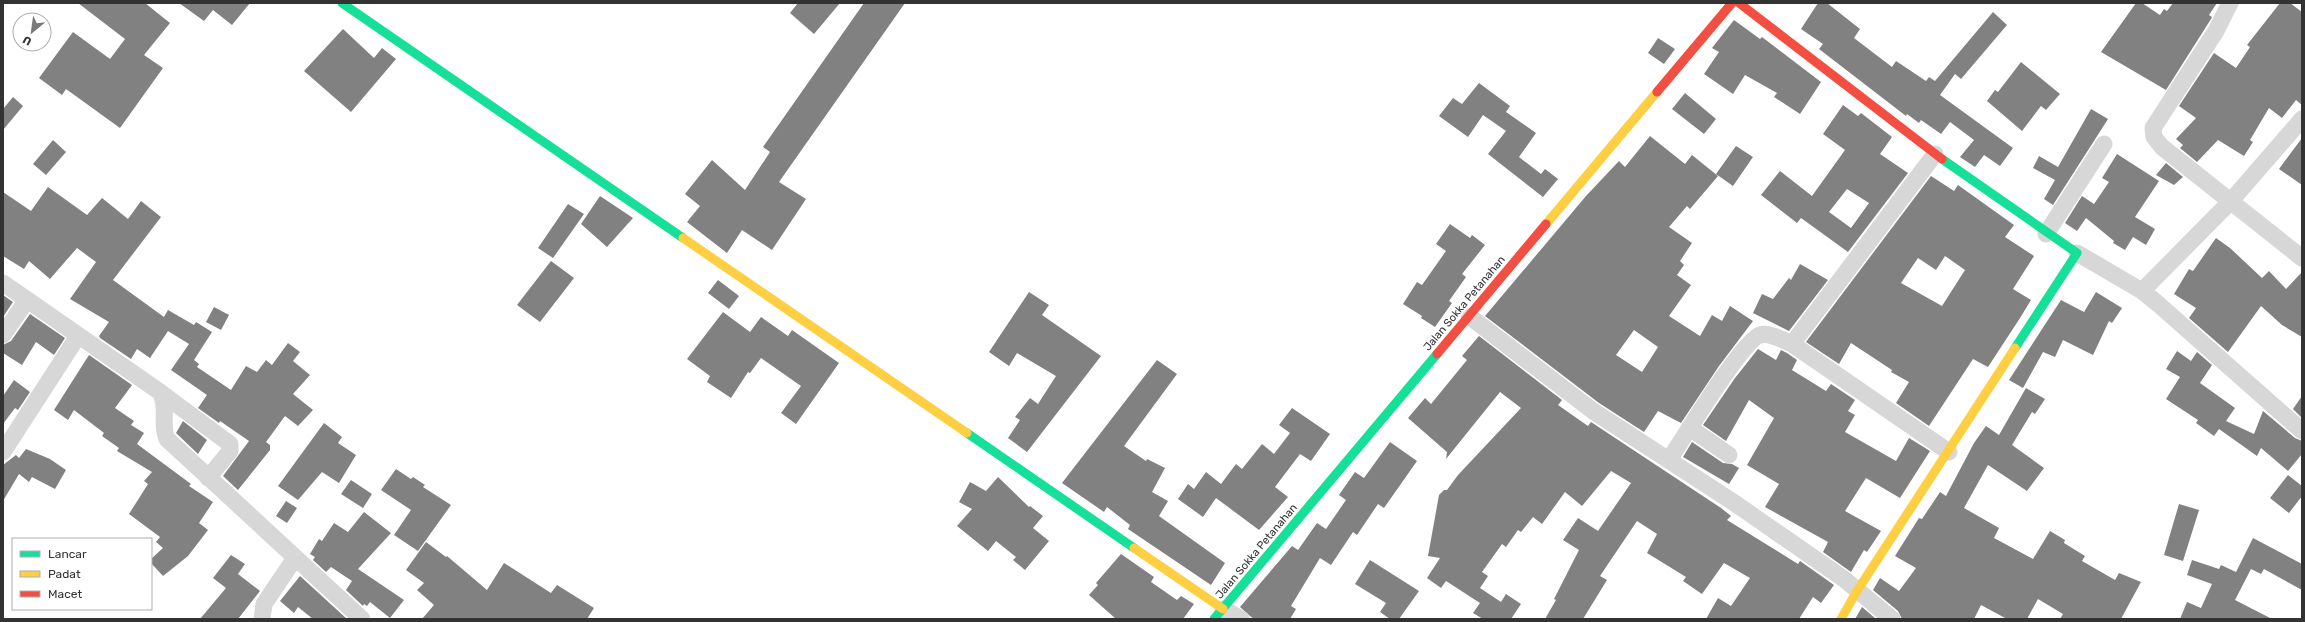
<svg xmlns="http://www.w3.org/2000/svg" width="2305" height="622" font-family="Rubik,sans-serif">
<style>
.building{fill:#818181;fill-rule:evenodd}
.lines{fill:none;stroke-linecap:round;stroke-linejoin:round}
.street{stroke:#d7d7d7;stroke-width:17}
.fast{stroke:#16e098;stroke-width:9}
.slow{stroke:#ffcf43;stroke-width:9}
.jam{stroke:#f24e42;stroke-width:9}
.labels{text-anchor:middle;stroke-width:4;stroke-linejoin:round;paint-order:stroke}
.street-label{font-size:11px;fill:#333;stroke:#fff}
</style>
<rect width="100%" height="100%" fill="#fff"/>
<path class="building" d="M 78,3 L 145,3 L 170,23 L 144,55 L 163,68 L 120,128 L 66,89 L 62,95 L 39,78 L 73,32 L 110,59 L 125,39 Z
M 179,3 L 250,3 L 232,25 L 213,10 L 204,21 Z
M 798,3 L 840,3 L 814,34 L 790,13 Z
M 864,3 L 905,3 L 779,182 L 806,199 L 772,250 L 742,230 L 727,253 L 687,222 L 700,206 L 685,194 L 712,160 L 745,190 L 770,152 L 763,147 Z
M 1818,3 L 1827,3 L 1860,29 L 1854,38 L 1892,67 L 1896,61 L 1926,81 L 1929,77 L 1935,81 L 1993,12 L 2007,25 L 1961,79 L 1955,74 L 1940,95 L 2013,148 L 2000,166 L 1984,155 L 1975,167 L 1960,157 L 1974,140 L 1950,122 L 1941,134 L 1921,120 L 1919,123 L 1907,114 L 1906,116 L 1819,49 L 1823,44 L 1801,29 Z
M 2136,3 L 2142,3 L 2160,15 L 2164,9 L 2167,11 L 2173,3 L 2217,3 L 2209,15 L 2212,17 L 2211,19 L 2166,90 L 2101,52 Z
M 2280,3 L 2290,3 L 2302,12 L 2302,105 L 2296,100 L 2282,118 L 2269,108 L 2250,140 L 2253,142 L 2244,156 L 2218,140 L 2197,162 L 2180,148 L 2183,145 L 2176,139 L 2196,118 L 2179,106 L 2214,53 L 2236,68 L 2250,47 L 2247,45 Z
M 1734,20 L 1760,39 L 1762,37 L 1779,50 L 1821,82 L 1800,114 L 1774,97 L 1777,93 L 1745,75 L 1733,94 L 1704,74 L 1719,52 L 1712,48 Z
M 343,29 L 374,58 L 382,48 L 396,59 L 351,112 L 304,71 Z
M 1658,38 L 1675,49 L 1664,64 L 1648,53 Z
M 2021,62 L 2060,94 L 2046,110 L 2041,106 L 2022,131 L 1987,101 L 1995,90 L 1998,92 Z
M 1479,83 L 1510,106 L 1506,112 L 1536,133 L 1519,157 L 1541,174 L 1545,169 L 1558,179 L 1543,197 L 1488,154 L 1506,131 L 1483,115 L 1468,137 L 1439,116 L 1453,98 L 1462,104 Z
M 1685,93 L 1716,119 L 1704,134 L 1672,109 Z
M 13,97 L 23,106 L 3,130 L 3,109 Z
M 1843,105 L 1858,116 L 1861,113 L 1892,137 L 1880,154 L 1908,173 L 1848,252 L 1801,218 L 1797,223 L 1761,195 L 1780,171 L 1812,196 L 1845,150 L 1823,134 ZM 1847,189 L 1869,203 L 1851,228 L 1829,212 Z
M 2091,109 L 2108,119 L 2053,205 L 2044,199 L 2055,180 L 2033,168 L 2039,156 L 2058,167 Z
M 1650,136 L 1685,164 L 1692,155 L 1718,176 L 1690,209 L 1687,206 L 1669,227 L 1692,243 L 1680,261 L 1684,265 L 1677,275 L 1691,285 L 1669,316 L 1700,336 L 1712,315 L 1722,321 L 1730,306 L 1753,321 L 1719,366 L 1681,423 L 1658,411 L 1644,432 L 1599,403 L 1485,316 L 1586,196 L 1619,161 L 1625,167 ZM 1634,330 L 1658,347 L 1642,372 L 1616,355 Z
M 2302,138 L 2302,185 L 2279,169 Z
M 53,140 L 66,152 L 46,175 L 33,164 Z
M 1736,146 L 1753,157 L 1733,186 L 1716,174 Z
M 2117,154 L 2159,181 L 2135,217 L 2155,229 L 2146,245 L 2133,237 L 2125,250 L 2113,243 L 2114,241 L 2086,218 L 2077,231 L 2065,223 L 2082,196 L 2094,204 L 2109,182 L 2102,178 Z
M 2166,163 L 2183,177 L 2174,185 L 2156,175 Z
M 1931,176 L 1954,191 L 1958,185 L 2014,225 L 2005,237 L 2034,256 L 2013,289 L 2031,300 L 2020,318 L 1988,367 L 1973,359 L 1929,426 L 1896,403 L 1909,382 L 1891,372 L 1892,370 L 1851,343 L 1839,364 L 1806,342 ZM 1945,256 L 1965,270 L 1942,306 L 1901,283 L 1918,258 L 1936,270 Z
M 48,187 L 87,215 L 102,198 L 128,219 L 141,201 L 161,217 L 113,280 L 164,317 L 168,310 L 194,325 L 196,322 L 212,332 L 194,360 L 199,364 L 197,367 L 231,390 L 246,366 L 257,372 L 266,360 L 272,365 L 288,343 L 300,352 L 293,361 L 310,375 L 293,394 L 313,410 L 298,426 L 285,416 L 266,442 L 270,445 L 270,450 L 238,490 L 223,476 L 249,441 L 220,421 L 219,423 L 198,408 L 207,395 L 171,370 L 189,344 L 168,331 L 150,358 L 137,349 L 131,359 L 100,338 L 99,336 L 109,322 L 70,299 L 96,262 L 77,248 L 50,279 L 29,261 L 24,269 L 3,256 L 3,192 L 31,211 Z
M 600,196 L 633,218 L 607,247 L 581,224 Z
M 568,204 L 584,214 L 553,258 L 538,248 Z
M 1450,224 L 1470,238 L 1472,235 L 1485,245 L 1462,274 L 1466,277 L 1449,301 L 1452,303 L 1435,327 L 1421,318 L 1422,316 L 1403,304 L 1417,282 L 1422,285 L 1446,251 L 1436,244 Z
M 2216,238 L 2230,248 L 2262,278 L 2269,271 L 2286,289 L 2302,272 L 2302,337 L 2282,325 L 2261,306 L 2228,352 L 2189,318 L 2196,308 L 2174,294 L 2189,269 L 2193,271 Z
M 551,261 L 574,278 L 540,322 L 517,305 Z
M 1800,264 L 1828,280 L 1789,331 L 1753,313 L 1762,294 L 1773,299 L 1789,278 L 1791,280 Z
M 718,280 L 739,296 L 729,309 L 708,293 Z
M 1029,292 L 1049,305 L 1042,315 L 1101,356 L 1027,452 L 1008,438 L 1020,420 L 1015,417 L 1030,398 L 1038,404 L 1056,376 L 1017,353 L 1009,366 L 989,352 Z
M 2096,292 L 2122,308 L 2112,323 L 2109,321 L 2093,355 L 2063,340 L 2055,357 L 2043,352 L 2023,388 L 2009,380 L 2061,300 L 2084,312 Z
M 3,295 L 13,302 L 3,317 Z
M 214,307 L 229,315 L 221,330 L 206,322 Z
M 723,312 L 750,332 L 761,317 L 788,336 L 792,330 L 839,363 L 796,424 L 781,413 L 801,386 L 761,358 L 750,373 L 748,372 L 731,398 L 707,382 L 710,376 L 687,359 Z
M 30,314 L 65,338 L 54,355 L 36,342 L 22,365 L 3,353 L 3,345 L 11,341 Z
M 1479,336 L 1562,400 L 1558,405 L 1588,426 L 1591,422 L 1721,508 L 1731,516 L 1727,520 L 1798,564 L 1800,561 L 1834,585 L 1821,603 L 1813,597 L 1799,619 L 1706,619 L 1718,598 L 1731,606 L 1750,578 L 1724,563 L 1702,594 L 1683,581 L 1686,577 L 1647,553 L 1657,534 L 1637,521 L 1600,576 L 1607,580 L 1583,619 L 1545,619 L 1556,600 L 1554,599 L 1579,550 L 1563,540 L 1578,518 L 1598,531 L 1631,483 L 1611,471 L 1582,506 L 1565,492 L 1542,524 L 1533,517 L 1521,532 L 1518,530 L 1506,547 L 1502,544 L 1482,572 L 1488,576 L 1480,588 L 1501,602 L 1506,594 L 1521,604 L 1511,619 L 1483,619 L 1473,613 L 1480,603 L 1446,581 L 1441,588 L 1427,578 L 1440,558 L 1428,556 L 1439,495 L 1444,490 L 1447,490 L 1458,475 L 1521,408 L 1500,392 L 1446,459 L 1447,452 L 1408,418 L 1425,398 L 1431,404 L 1467,360 L 1462,356 Z
M 1758,349 L 1776,360 L 1781,350 L 1787,353 L 1797,360 L 1792,370 L 1826,391 L 1831,384 L 1855,400 L 1848,411 L 1855,415 L 1845,432 L 1896,461 L 1909,438 L 1930,451 L 1900,498 L 1866,478 L 1845,511 L 1881,531 L 1867,552 L 1864,550 L 1851,572 L 1823,552 L 1828,542 L 1765,507 L 1779,484 L 1747,465 L 1774,418 L 1749,400 L 1726,441 L 1703,425 L 1735,378 Z
M 2177,351 L 2191,361 L 2197,352 L 2212,365 L 2200,383 L 2235,408 L 2226,421 L 2254,434 L 2263,411 L 2295,438 L 2302,441 L 2302,454 L 2288,471 L 2261,448 L 2257,456 L 2219,429 L 2214,436 L 2196,423 L 2198,420 L 2166,399 L 2180,377 L 2166,369 Z
M 89,355 L 132,385 L 115,408 L 134,421 L 131,425 L 144,433 L 137,444 L 191,484 L 189,486 L 213,502 L 199,523 L 208,530 L 188,556 L 163,576 L 151,563 L 151,559 L 163,548 L 156,542 L 160,537 L 129,514 L 148,484 L 144,481 L 152,472 L 117,451 L 119,448 L 102,436 L 104,433 L 74,410 L 68,420 L 54,410 Z
M 1157,360 L 1177,374 L 1124,446 L 1146,461 L 1147,459 L 1165,468 L 1152,492 L 1168,501 L 1159,516 L 1225,563 L 1211,585 L 1128,529 L 1130,525 L 1107,507 L 1104,512 L 1062,483 Z
M 14,380 L 30,392 L 18,410 L 15,408 L 3,424 L 3,396 Z
M 2026,388 L 2045,399 L 2035,414 L 2032,412 L 2012,445 L 2044,468 L 2027,491 L 1988,465 L 1964,508 L 1999,528 L 1994,538 L 2033,559 L 2050,531 L 2065,540 L 2064,543 L 2085,556 L 2082,561 L 2115,580 L 2119,573 L 2141,582 L 2121,619 L 2060,619 L 2063,614 L 2038,599 L 2027,619 L 2007,619 L 1981,605 L 1974,619 L 1902,619 L 1898,611 L 1873,590 L 1880,578 L 1899,591 L 1916,568 L 1895,556 L 1919,518 L 1922,519 L 1940,492 L 1946,496 L 1974,443 L 1986,426 L 1999,435 Z
M 2302,396 L 2302,418 L 2293,409 Z
M 1292,408 L 1330,434 L 1311,461 L 1300,454 L 1275,487 L 1288,497 L 1259,530 L 1216,498 L 1203,517 L 1178,499 L 1188,484 L 1194,489 L 1206,472 L 1221,484 L 1236,464 L 1242,469 L 1262,444 L 1274,454 L 1290,433 L 1279,425 Z
M 183,421 L 207,440 L 198,454 L 176,433 Z
M 324,423 L 342,437 L 338,443 L 356,455 L 339,483 L 322,472 L 298,500 L 278,486 Z
M 1390,442 L 1417,461 L 1384,508 L 1378,504 L 1357,535 L 1353,532 L 1331,565 L 1320,558 L 1291,606 L 1296,609 L 1290,619 L 1254,619 L 1250,616 L 1240,607 L 1292,546 L 1298,550 L 1317,523 L 1326,529 L 1346,500 L 1339,495 L 1355,472 L 1364,478 Z
M 1692,442 L 1723,463 L 1732,464 L 1739,468 L 1729,484 L 1683,457 Z
M 26,449 L 50,459 L 66,470 L 55,489 L 32,477 L 29,482 L 19,474 L 3,501 L 3,465 L 16,455 L 19,458 Z
M 396,469 L 411,479 L 413,477 L 425,485 L 423,487 L 451,505 L 418,551 L 394,535 L 411,510 L 381,490 Z
M 2288,475 L 2302,486 L 2302,496 L 2289,513 L 2270,498 Z
M 998,477 L 1029,507 L 1030,506 L 1043,516 L 1033,528 L 1049,541 L 1025,570 L 1013,560 L 1016,557 L 996,541 L 988,551 L 957,526 L 972,509 L 959,502 L 970,482 L 986,491 Z
M 351,480 L 372,494 L 363,508 L 341,494 Z
M 286,501 L 297,508 L 287,523 L 276,516 Z
M 2179,504 L 2199,510 L 2183,561 L 2164,555 Z
M 364,512 L 391,533 L 358,569 L 404,600 L 390,618 L 370,602 L 367,606 L 364,604 L 363,606 L 346,590 L 352,581 L 331,567 L 326,572 L 313,560 L 315,557 L 310,554 L 319,539 L 322,541 L 334,523 L 348,532 Z
M 2253,538 L 2302,564 L 2302,590 L 2264,569 L 2261,574 L 2251,569 L 2235,600 L 2272,619 L 2180,619 L 2187,602 L 2201,608 L 2212,584 L 2187,575 L 2192,560 L 2219,569 L 2221,565 L 2236,572 Z
M 426,542 L 446,557 L 447,556 L 487,590 L 504,563 L 551,593 L 557,585 L 594,608 L 587,619 L 422,619 L 434,605 L 417,590 L 424,583 L 406,570 Z
M 1121,554 L 1154,577 L 1151,582 L 1177,600 L 1181,596 L 1194,604 L 1183,619 L 1116,619 L 1089,595 L 1098,585 L 1096,583 Z
M 231,555 L 245,564 L 238,574 L 260,591 L 238,619 L 200,619 L 226,588 L 213,578 Z
M 1370,560 L 1419,591 L 1399,619 L 1390,619 L 1380,612 L 1386,603 L 1355,584 Z
M 300,576 L 347,619 L 313,619 L 298,607 L 294,613 L 280,601 Z
M 1862,607 L 1876,619 L 1855,619 Z"/>
<g class="lines">
<path class="street" d="M 2230,3 L 2216,31 L 2153,128 L 2154,137 L 2162,147 L 2302,258
M 2046,234 L 2104,144
M 2077,253 L 2142,291 L 2157,303 L 2302,431
M 3,283 L 160,392 L 230,444 L 230,451 L 208,478
M 2142,291 L 2230,202 L 2302,119
M 1469,316 L 1593,411 L 1736,504 L 1844,579 L 1892,619
M 3,335 L 27,300
M 1792,344 L 1935,154
M 160,392 C 169,407 160,424 167,439 L 362,619
M 1690,428 L 1729,455
M 3,452 L 78,336
M 1669,460 C 1683,439 1742,341 1760,335 C 1770,332 1782,340 1792,344 L 1949,452
M 1223,609 L 1241,619
M 262,619 L 264,604 L 295,558"/>
<path class="fast" d="M 342,3 L 683,238
M 1942,159 L 2077,253 L 2015,348
M 967,433 L 1134,548
M 1214,619 L 1437,354"/>
<path class="slow" d="M 1546,224 L 1657,92
M 683,238 L 967,433
M 1134,548 L 1223,609
M 1841,619 L 1857,591 L 2015,348"/>
<path class="jam" d="M 1739,3 L 1942,159
M 1657,92 L 1732,3
M 1437,354 L 1546,224"/>
</g>
<g class="labels">
<g class="street-label">
<text transform="translate(1464 303) rotate(-50)" y="4">Jalan Sokka Petanahan</text>
<text transform="translate(1256 551) rotate(-50)" y="4">Jalan Sokka Petanahan</text>
</g>
</g>
<rect width="2305" height="622" fill="none" stroke="#333333" stroke-width="8"/>
<rect x="12" y="538" width="140" height="72" fill="#ffffff" stroke="#adadad"/>
<rect x="20" y="551" width="20" height="6" fill="#16e098" stroke="#adadad"/>
<text x="48" y="558" font-size="12" fill="#333333">Lancar</text>
<rect x="20" y="571" width="20" height="6" fill="#ffcf43" stroke="#adadad"/>
<text x="48" y="578" font-size="12" fill="#333333">Padat</text>
<rect x="20" y="591" width="20" height="6" fill="#f24e42" stroke="#adadad"/>
<text x="48" y="598" font-size="12" fill="#333333">Macet</text>
<g transform="translate(32 32) rotate(209)"><circle r="19" fill="#ffffff" stroke="#adadad"/>
<path d="M0-3L7 15L0 10L-7 15Z" fill="#7a7a7a"/>
<text y="-6" font-size="11" font-weight="bold" text-anchor="middle" fill="#333333">U</text>
</g>
</svg>
